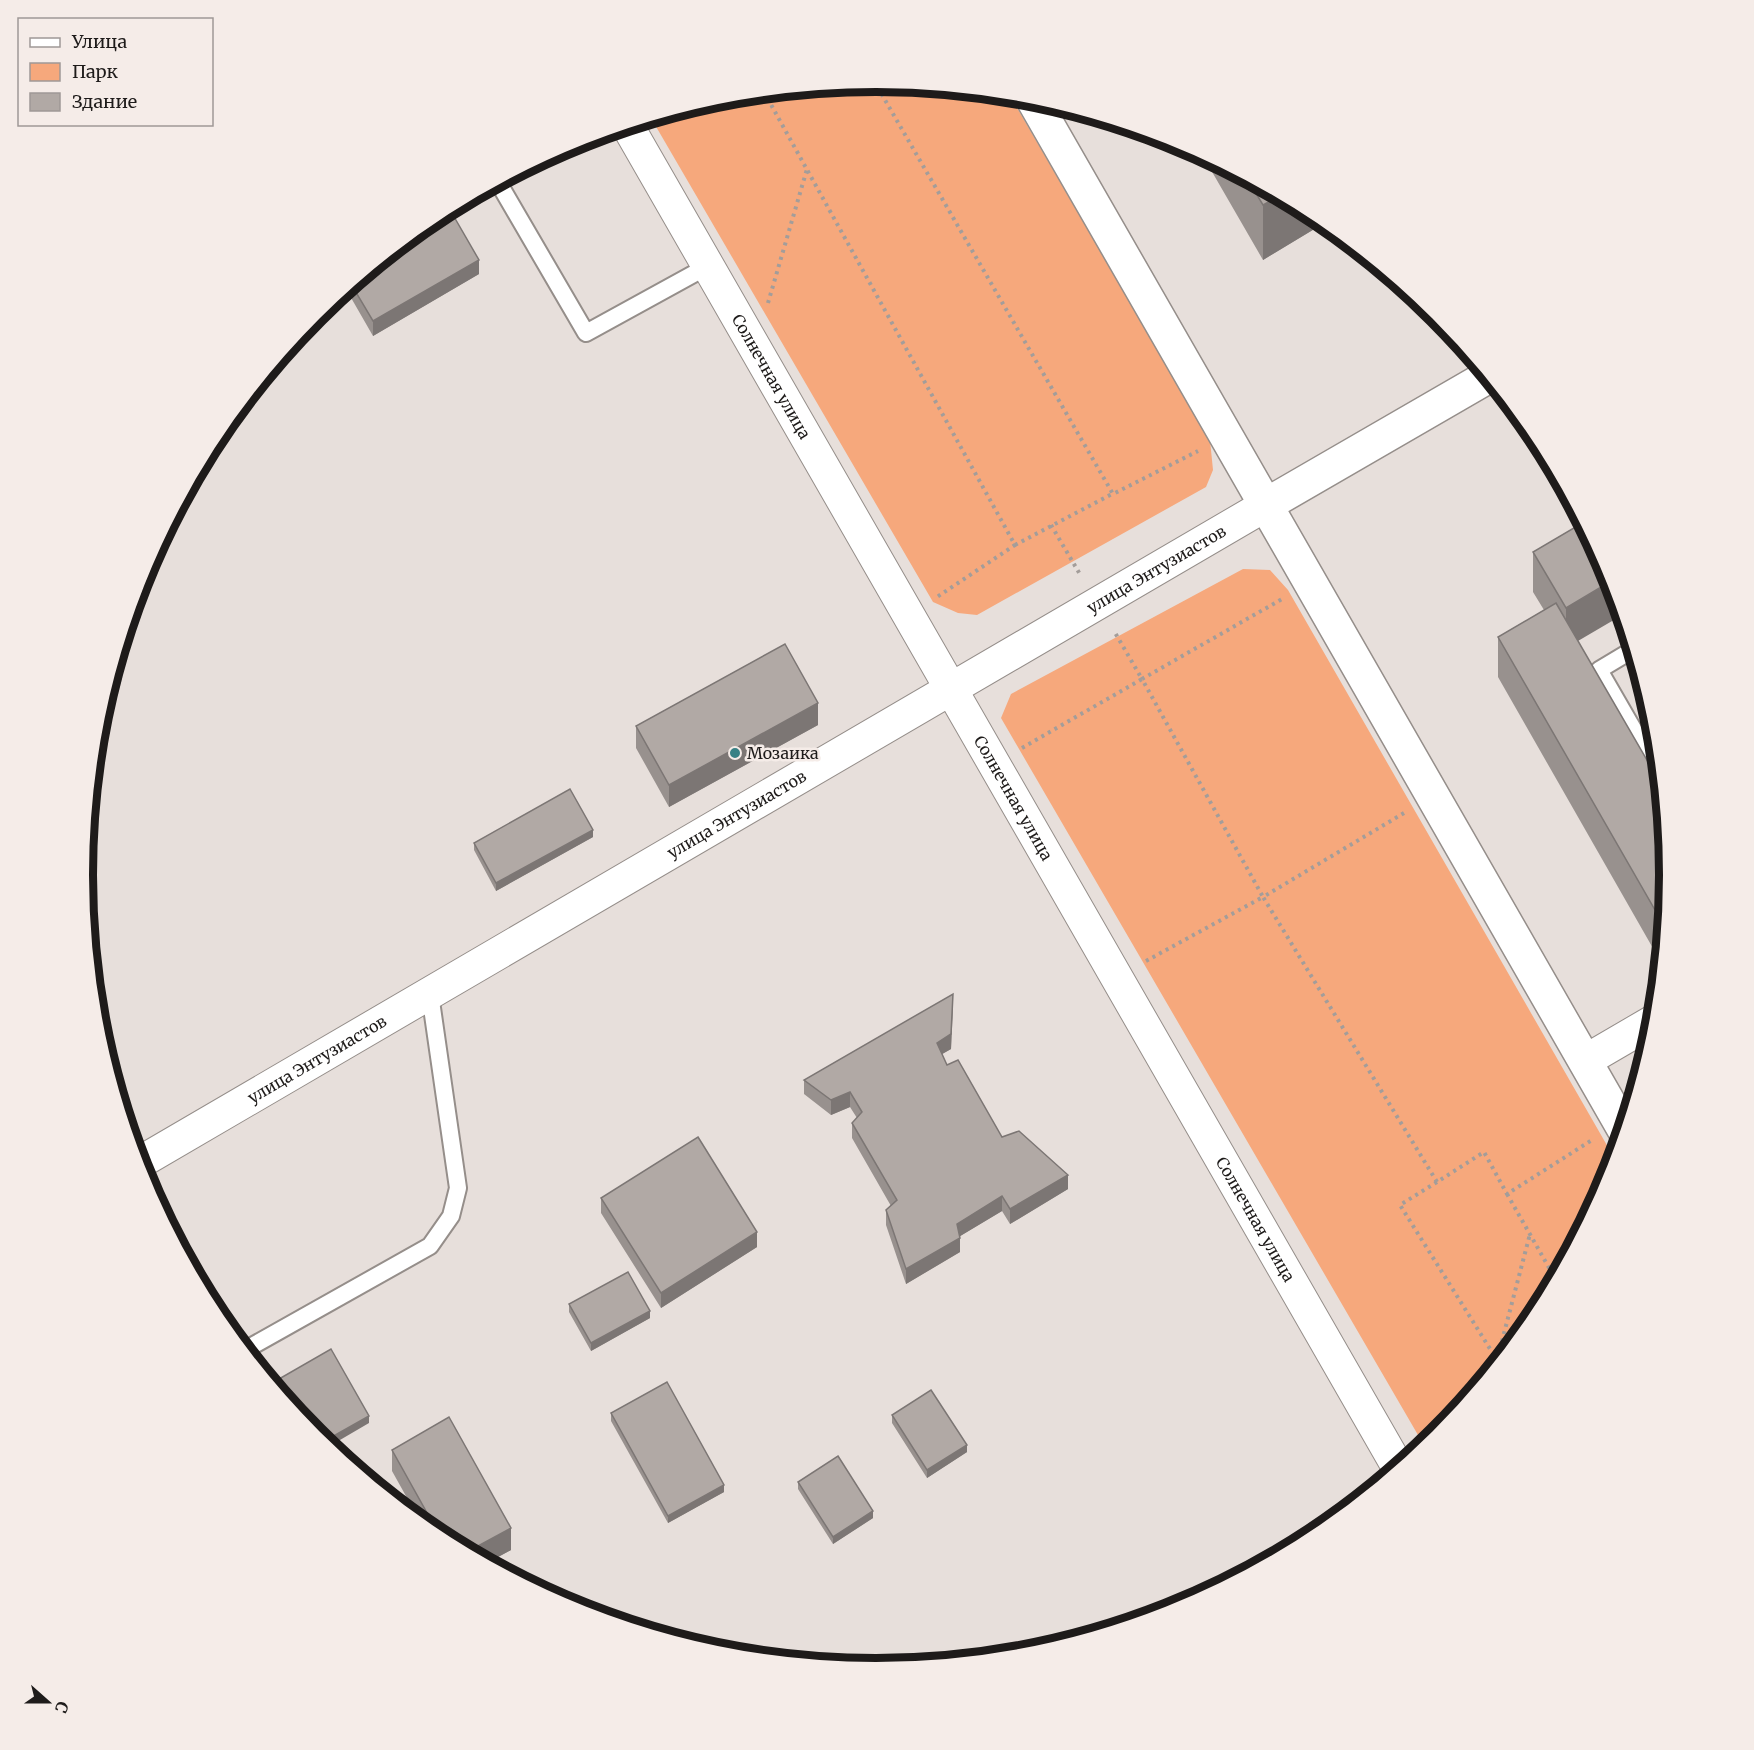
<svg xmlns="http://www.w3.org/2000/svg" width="1754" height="1750" font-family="Merriweather,serif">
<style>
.green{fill:#f6a87c}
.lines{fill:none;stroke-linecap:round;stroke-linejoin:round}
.service-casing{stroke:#958e8a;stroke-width:20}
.minor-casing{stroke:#958e8a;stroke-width:34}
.tertiary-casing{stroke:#958e8a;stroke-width:36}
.path{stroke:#a39d9a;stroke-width:4;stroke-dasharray:3 4.5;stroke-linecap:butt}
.service{stroke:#fff;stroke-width:16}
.minor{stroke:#fff;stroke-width:32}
.tertiary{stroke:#fff;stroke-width:33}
.wall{fill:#98918e}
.shaded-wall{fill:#7c7674}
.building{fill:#b1a9a5;stroke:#7c7674;stroke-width:1.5}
.poi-dot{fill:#388185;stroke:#f5ece8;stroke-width:2}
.labels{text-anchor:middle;stroke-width:5;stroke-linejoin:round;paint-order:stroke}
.street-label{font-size:16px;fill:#1e1b1a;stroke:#f5ece8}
.poi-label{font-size:16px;fill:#1e1b1a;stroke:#f5ece8;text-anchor:start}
.rim{fill:none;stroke:#1e1b1a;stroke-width:8}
</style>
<rect width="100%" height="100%" fill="#e7dfdb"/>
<path class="green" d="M 877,81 L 1009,94 L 1210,440 L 1213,470 L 1206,487 L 977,615 L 958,613 L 933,602 L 651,118 L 722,96 Z
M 1243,569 L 1270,570 L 1288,590 L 1616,1161 L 1610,1179 L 1537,1316 L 1438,1437 L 1425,1447 L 1001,718 L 1011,694 Z"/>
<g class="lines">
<g class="service-casing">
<path id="service" d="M 498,182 L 586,333 L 708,266
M 1634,649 L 1599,670 L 1662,779
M 245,1350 L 430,1246 L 451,1216 L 458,1188 L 430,994"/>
</g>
<g class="minor-casing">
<g id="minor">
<path id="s1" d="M 627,125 L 1399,1469"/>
<path d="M 1585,1061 L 1657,1019"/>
<path id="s2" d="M 139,1163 L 1266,505"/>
</g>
</g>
<g class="tertiary-casing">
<path id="tertiary" d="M 1031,96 L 1625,1131
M 1266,505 L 1489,376"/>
</g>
<path class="path" d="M 874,81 L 1113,494 L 1198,451
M 764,92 L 1015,545 L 937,597
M 768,303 L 807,169
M 1051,525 L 1081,576
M 1015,545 L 1112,494
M 1022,748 L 1142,679 L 1114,631
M 1404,813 L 1263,897 L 1437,1182 L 1484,1152 L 1507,1194 L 1592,1140
M 1146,961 L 1263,897 L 1142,679 L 1282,599
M 1437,1182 L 1400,1205 L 1497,1360 L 1494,1369
M 1507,1194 L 1556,1280
M 1498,1363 L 1497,1360 L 1530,1234"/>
<use href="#service" class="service"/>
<use href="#minor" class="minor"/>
<use href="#tertiary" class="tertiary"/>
</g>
<path class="wall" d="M 1200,151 L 1318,215 L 1321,217 L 1321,225 L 1263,260 Z
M 436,215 L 479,274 L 373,336 L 346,289 Z
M 1584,522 L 1578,641 L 1671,875 L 1662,964 L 1498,677 L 1498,637 L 1544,610 L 1533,592 L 1533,552 Z
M 818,725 L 669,807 L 636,748 L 636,726 Z
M 593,837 L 496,891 L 474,850 L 474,843 Z
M 953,1008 L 951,1049 L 942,1054 L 947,1065 L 1002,1137 L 1068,1189 L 1010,1224 L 1002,1211 L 960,1236 L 960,1252 L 906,1284 L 886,1225 L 886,1210 L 891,1206 L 852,1138 L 852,1123 L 857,1118 L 850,1107 L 831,1115 L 804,1094 L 804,1080 Z
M 601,1198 L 757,1247 L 661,1308 L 601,1213 Z
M 569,1304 L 650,1318 L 591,1351 L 569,1312 Z
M 611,1413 L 724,1492 L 668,1523 L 611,1421 Z
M 892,1415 L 967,1452 L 927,1478 L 892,1423 Z
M 392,1450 L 511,1550 L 487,1563 L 436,1535 L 421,1523 L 392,1471 Z
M 798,1482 L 873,1518 L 833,1544 L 798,1489 Z"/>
<path class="shaded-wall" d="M 1281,195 L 1318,215 L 1321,217 L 1321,225 L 1263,260 L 1263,205 Z
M 479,260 L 479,274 L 373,336 L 373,321 Z
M 1613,580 L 1624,614 L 1566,648 L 1566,608 Z
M 818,703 L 818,725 L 669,807 L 669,785 Z
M 593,830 L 593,837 L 496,891 L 496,883 Z
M 953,994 L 951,1049 L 937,1057 L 937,1043 Z
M 850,1092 L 850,1107 L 831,1115 L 831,1100 Z
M 1068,1175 L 1068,1189 L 1010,1224 L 1010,1209 Z
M 1002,1196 L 1002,1211 L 957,1238 L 957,1224 Z
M 757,1232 L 757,1247 L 661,1308 L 661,1293 Z
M 960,1238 L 960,1252 L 906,1284 L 906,1269 Z
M 650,1311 L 650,1318 L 591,1351 L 591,1343 Z
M 369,1416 L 369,1423 L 328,1447 L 323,1442 Z
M 967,1445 L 967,1452 L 927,1478 L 927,1470 Z
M 724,1485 L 724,1492 L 668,1523 L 668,1516 Z
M 873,1511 L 873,1518 L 833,1544 L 833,1537 Z
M 511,1528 L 511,1550 L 487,1563 L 467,1552 Z"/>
<path class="building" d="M 1246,177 L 1281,195 L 1263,205 Z
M 449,208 L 479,260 L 373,321 L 351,284 L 436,215 Z
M 1584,522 L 1611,571 L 1613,580 L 1566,608 L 1533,552 Z
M 1556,603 L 1662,786 L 1671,875 L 1666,929 L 1498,637 Z
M 785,644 L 818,703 L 669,785 L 636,726 Z
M 570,789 L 593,830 L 496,883 L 474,843 Z
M 953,994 L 951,1034 L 937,1043 L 947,1065 L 958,1060 L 1002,1137 L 1019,1131 L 1068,1175 L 1010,1209 L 1002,1196 L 957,1224 L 960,1238 L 906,1269 L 886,1210 L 897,1200 L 852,1123 L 862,1112 L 850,1092 L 831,1100 L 804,1080 Z
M 698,1137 L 757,1232 L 661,1293 L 601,1198 Z
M 628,1272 L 650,1311 L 591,1343 L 569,1304 Z
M 331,1349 L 369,1416 L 323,1442 L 315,1436 L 272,1383 Z
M 667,1382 L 724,1485 L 668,1516 L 611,1413 Z
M 931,1390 L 967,1445 L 927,1470 L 892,1415 Z
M 449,1417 L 511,1528 L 467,1552 L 441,1538 L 392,1450 Z
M 838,1456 L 873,1511 L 833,1537 L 798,1482 Z"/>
<circle class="poi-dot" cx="735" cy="753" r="6"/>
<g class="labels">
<g class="street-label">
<text dy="6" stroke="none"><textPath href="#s1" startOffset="290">Солнечная улица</textPath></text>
<text dy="6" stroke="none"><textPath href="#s2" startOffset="1178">улица Энтузиастов</textPath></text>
<text dy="6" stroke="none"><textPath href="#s1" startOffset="776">Солнечная улица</textPath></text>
<text dy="6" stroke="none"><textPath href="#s2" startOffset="692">улица Энтузиастов</textPath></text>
<text dy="6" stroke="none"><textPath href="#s2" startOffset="206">улица Энтузиастов</textPath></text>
<text dy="6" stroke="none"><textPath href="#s1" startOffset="1262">Солнечная улица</textPath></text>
</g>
<g class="poi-label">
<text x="747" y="759">Мозаика</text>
</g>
</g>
<path d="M0 0H1754V1750H0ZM93 875a783 783 0 1 1 1566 0a783 783 0 1 1-1566 0Z" fill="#f5ece8" fill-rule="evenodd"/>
<path class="rim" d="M93 875a783 783 0 1 1 1566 0a783 783 0 1 1-1566 0Z"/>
<rect x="18" y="18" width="195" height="108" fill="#f5ece8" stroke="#9f9896" stroke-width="1.5"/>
<rect x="30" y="38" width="30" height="9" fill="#ffffff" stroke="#9f9896" stroke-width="1.5"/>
<text x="72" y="48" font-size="18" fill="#1e1b1a">Улица</text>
<rect x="30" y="63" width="30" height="18" fill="#f6a87c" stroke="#9f9896" stroke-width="1.5"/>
<text x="72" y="78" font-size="18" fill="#1e1b1a">Парк</text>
<rect x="30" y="93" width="30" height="18" fill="#b1a9a5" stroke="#9f9896" stroke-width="1.5"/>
<text x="72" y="108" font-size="18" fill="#1e1b1a">Здание</text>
<g transform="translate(48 1702) rotate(111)" stroke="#f5ece8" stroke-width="4.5" paint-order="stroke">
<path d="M0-4.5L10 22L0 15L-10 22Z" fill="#1e1b1a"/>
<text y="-9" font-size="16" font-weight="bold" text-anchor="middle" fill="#1e1b1a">С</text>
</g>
</svg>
